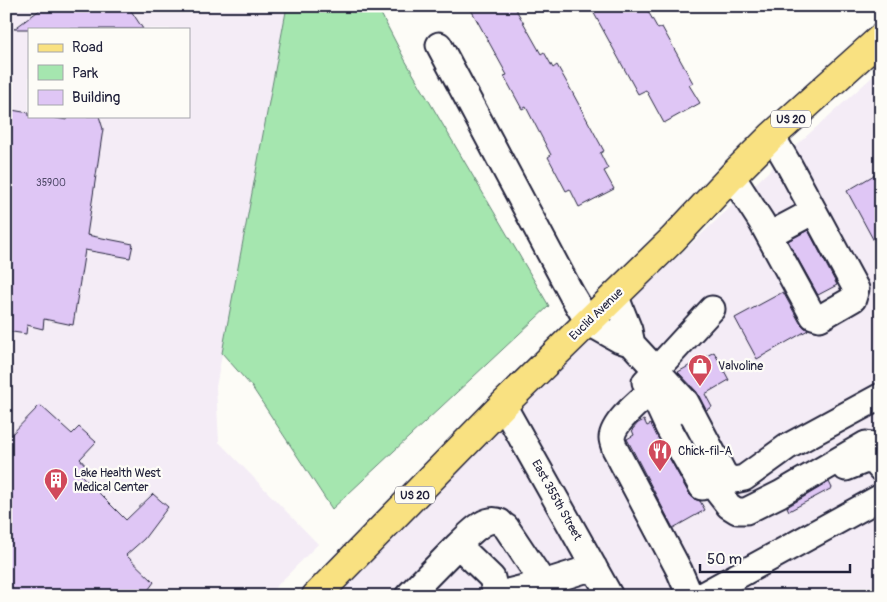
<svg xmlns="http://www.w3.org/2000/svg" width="887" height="602" font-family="Pangolin,sans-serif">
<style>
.built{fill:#f4ecf6;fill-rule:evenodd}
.green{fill:#a5e6af;stroke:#648475}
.building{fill:#dfc6f5;stroke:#22223b}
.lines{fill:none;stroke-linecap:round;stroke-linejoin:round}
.minor-casing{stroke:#22223b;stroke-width:29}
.major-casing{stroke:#22223b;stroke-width:31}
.minor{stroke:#fdfcf7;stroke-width:25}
.major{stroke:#f9e181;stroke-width:28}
.labels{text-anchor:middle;stroke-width:4.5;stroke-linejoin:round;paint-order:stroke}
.number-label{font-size:10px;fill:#514b6a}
.shield{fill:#fdfcf7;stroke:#646373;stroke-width:1}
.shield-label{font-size:11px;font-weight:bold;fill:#22223b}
.street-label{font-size:12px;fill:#22223b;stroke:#fdfcf7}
.poi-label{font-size:12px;fill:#22223b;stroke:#fdfcf7;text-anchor:start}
</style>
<rect width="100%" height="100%" fill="#fdfcf7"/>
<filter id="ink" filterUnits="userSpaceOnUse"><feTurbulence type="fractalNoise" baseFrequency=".02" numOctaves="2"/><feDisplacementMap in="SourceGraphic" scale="10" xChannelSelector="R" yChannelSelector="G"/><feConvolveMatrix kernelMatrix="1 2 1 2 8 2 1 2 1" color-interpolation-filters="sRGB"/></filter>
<g filter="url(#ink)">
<path class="built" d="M 6,6 L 287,6 L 216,387 L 219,442 L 318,544 L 267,596 L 6,596 ZM 29,29 L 189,29 L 189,116 L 29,116 Z
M 881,69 L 881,596 L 618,596 L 518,406 L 801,141 Z
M 502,423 L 598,596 L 333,596 Z"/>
<path class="green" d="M 287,6 L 377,6 L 405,60 L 549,306 L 332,509 L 252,387 L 222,353 Z"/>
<path class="building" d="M 45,6 L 128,6 L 143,29 L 14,29 Z
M 469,6 L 514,6 L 541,54 L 544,52 L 553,68 L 557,65 L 571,90 L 604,151 L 600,153 L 608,169 L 604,171 L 614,189 L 579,207 L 570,189 L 566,191 L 548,157 L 551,155 L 526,107 L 522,109 L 504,76 L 507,75 Z
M 590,6 L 645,6 L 658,29 L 662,27 L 693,83 L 689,85 L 700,103 L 664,123 L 646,90 L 638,94 Z
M 6,109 L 29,113 L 29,116 L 45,116 L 67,120 L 68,116 L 99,116 L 103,129 L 87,235 L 133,244 L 130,258 L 85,250 L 73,325 L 44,319 L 43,329 L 27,325 L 26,334 L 6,331 Z
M 881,171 L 881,254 L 847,191 Z
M 808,230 L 837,285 L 818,295 L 788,241 Z
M 783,292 L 800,323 L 804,327 L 808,330 L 757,359 L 735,318 Z
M 714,352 L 729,380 L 705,394 L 712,407 L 706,410 L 697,392 L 678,372 Z
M 40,405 L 72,434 L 79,427 L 96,442 L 80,459 L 86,466 L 79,473 L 126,520 L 153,494 L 168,507 L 144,539 L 126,555 L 154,582 L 144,596 L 6,596 L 6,440 Z
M 644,420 L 647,426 L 651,424 L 689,494 L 694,499 L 700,501 L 705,510 L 673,528 L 627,439 L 634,435 L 632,430 L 638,423 Z
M 829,482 L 832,488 L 789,511 L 787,507 Z"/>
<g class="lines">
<g class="minor-casing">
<path id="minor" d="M 439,45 L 572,295 L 588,322 L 620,340 L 632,344 L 686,402 L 725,476 L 734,480 L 744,478 L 787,447 L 881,396
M 732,176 L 761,221 L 813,316 L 820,318 L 853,299 L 856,289 L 789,165 L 772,136
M 769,235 L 814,211
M 615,295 L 629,330 L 632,344
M 645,382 L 712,309
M 655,399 L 668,427 L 702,487
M 503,405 L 610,596
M 674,413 C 668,402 665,392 652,390 C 641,400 613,422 612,438 C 612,441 614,446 615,449 L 679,570 L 690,596
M 701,463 L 718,492 L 729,506 L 737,511 L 746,511 L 780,494 L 866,444 L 880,446 L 881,447
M 846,468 L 866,460 L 875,462 L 881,469
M 458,545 C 468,536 485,515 500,522 C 502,524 504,526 506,527 L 552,596
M 408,596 L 458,545 L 492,578 L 496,595 L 495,596
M 497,596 L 496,595 L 543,583 L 594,567
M 701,596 L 881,497"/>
</g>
<g class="major-casing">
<path id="major" d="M 316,596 L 503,405 L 673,239 L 732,176 L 772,136 L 881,38"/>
</g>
<use href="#minor" class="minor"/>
<use href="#major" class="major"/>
</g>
</g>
<defs>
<g id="shop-pin" transform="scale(1.25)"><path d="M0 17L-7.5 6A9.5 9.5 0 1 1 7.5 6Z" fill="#d1495b" stroke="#fdfcf7"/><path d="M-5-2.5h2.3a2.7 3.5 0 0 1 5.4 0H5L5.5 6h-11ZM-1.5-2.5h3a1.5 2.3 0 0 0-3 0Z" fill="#fff"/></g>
<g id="restaurant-pin" transform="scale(1.25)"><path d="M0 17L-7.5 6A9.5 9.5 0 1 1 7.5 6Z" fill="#d1495b" stroke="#fdfcf7"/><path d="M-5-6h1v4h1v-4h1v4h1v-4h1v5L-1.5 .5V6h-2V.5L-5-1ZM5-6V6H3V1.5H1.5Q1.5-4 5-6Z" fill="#fff"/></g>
<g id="building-pin" transform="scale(1.25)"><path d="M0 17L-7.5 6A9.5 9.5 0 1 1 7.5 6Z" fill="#d1495b" stroke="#fdfcf7"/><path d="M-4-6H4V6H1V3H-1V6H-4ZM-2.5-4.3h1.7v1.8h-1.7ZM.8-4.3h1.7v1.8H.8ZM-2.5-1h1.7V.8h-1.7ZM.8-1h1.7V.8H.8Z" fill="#fff"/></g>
</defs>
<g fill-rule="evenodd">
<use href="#shop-pin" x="700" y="366"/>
<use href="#restaurant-pin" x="660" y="451"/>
<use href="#building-pin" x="56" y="480"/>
</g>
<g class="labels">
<g class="number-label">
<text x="51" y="186">35900</text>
</g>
<g class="shield">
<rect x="771" y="110.5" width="40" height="17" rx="4"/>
<rect x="395" y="486.5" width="40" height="17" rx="4"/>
</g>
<g class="shield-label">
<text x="791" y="123">US 20</text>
<text x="415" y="499">US 20</text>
</g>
<g class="street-label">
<text transform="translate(596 314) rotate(-44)" y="4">Euclid Avenue</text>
<text transform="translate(557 500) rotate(61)" y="4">East 355th Street</text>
</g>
<g class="poi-label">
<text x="718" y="370">Valvoline</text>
<text x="678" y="455">Chick-fil-A</text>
<text x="74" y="477">Lake Health West<tspan x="74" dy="14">Medical Center</tspan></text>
</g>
</g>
<rect width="887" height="602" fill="none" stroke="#fdfcf7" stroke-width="25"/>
<rect x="12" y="12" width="862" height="577" fill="none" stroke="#22223b" stroke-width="2" filter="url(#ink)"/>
<rect x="28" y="28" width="162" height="90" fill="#fdfcf7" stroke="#a5a5ac"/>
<rect x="38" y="44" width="25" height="8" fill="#f9e181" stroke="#a5a5ac"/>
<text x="72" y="52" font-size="15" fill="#22223b">Road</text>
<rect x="38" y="65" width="25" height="15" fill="#a5e6af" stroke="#a5a5ac"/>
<text x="72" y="78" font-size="15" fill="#22223b">Park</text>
<rect x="38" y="90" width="25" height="15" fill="#dfc6f5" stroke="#a5a5ac"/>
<text x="72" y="102" font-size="15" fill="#22223b">Building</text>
<path d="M700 564v8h150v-8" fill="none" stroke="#22223b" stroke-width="2.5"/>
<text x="707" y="564" font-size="15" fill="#22223b" stroke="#fdfcf7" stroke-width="4" paint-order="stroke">50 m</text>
</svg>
